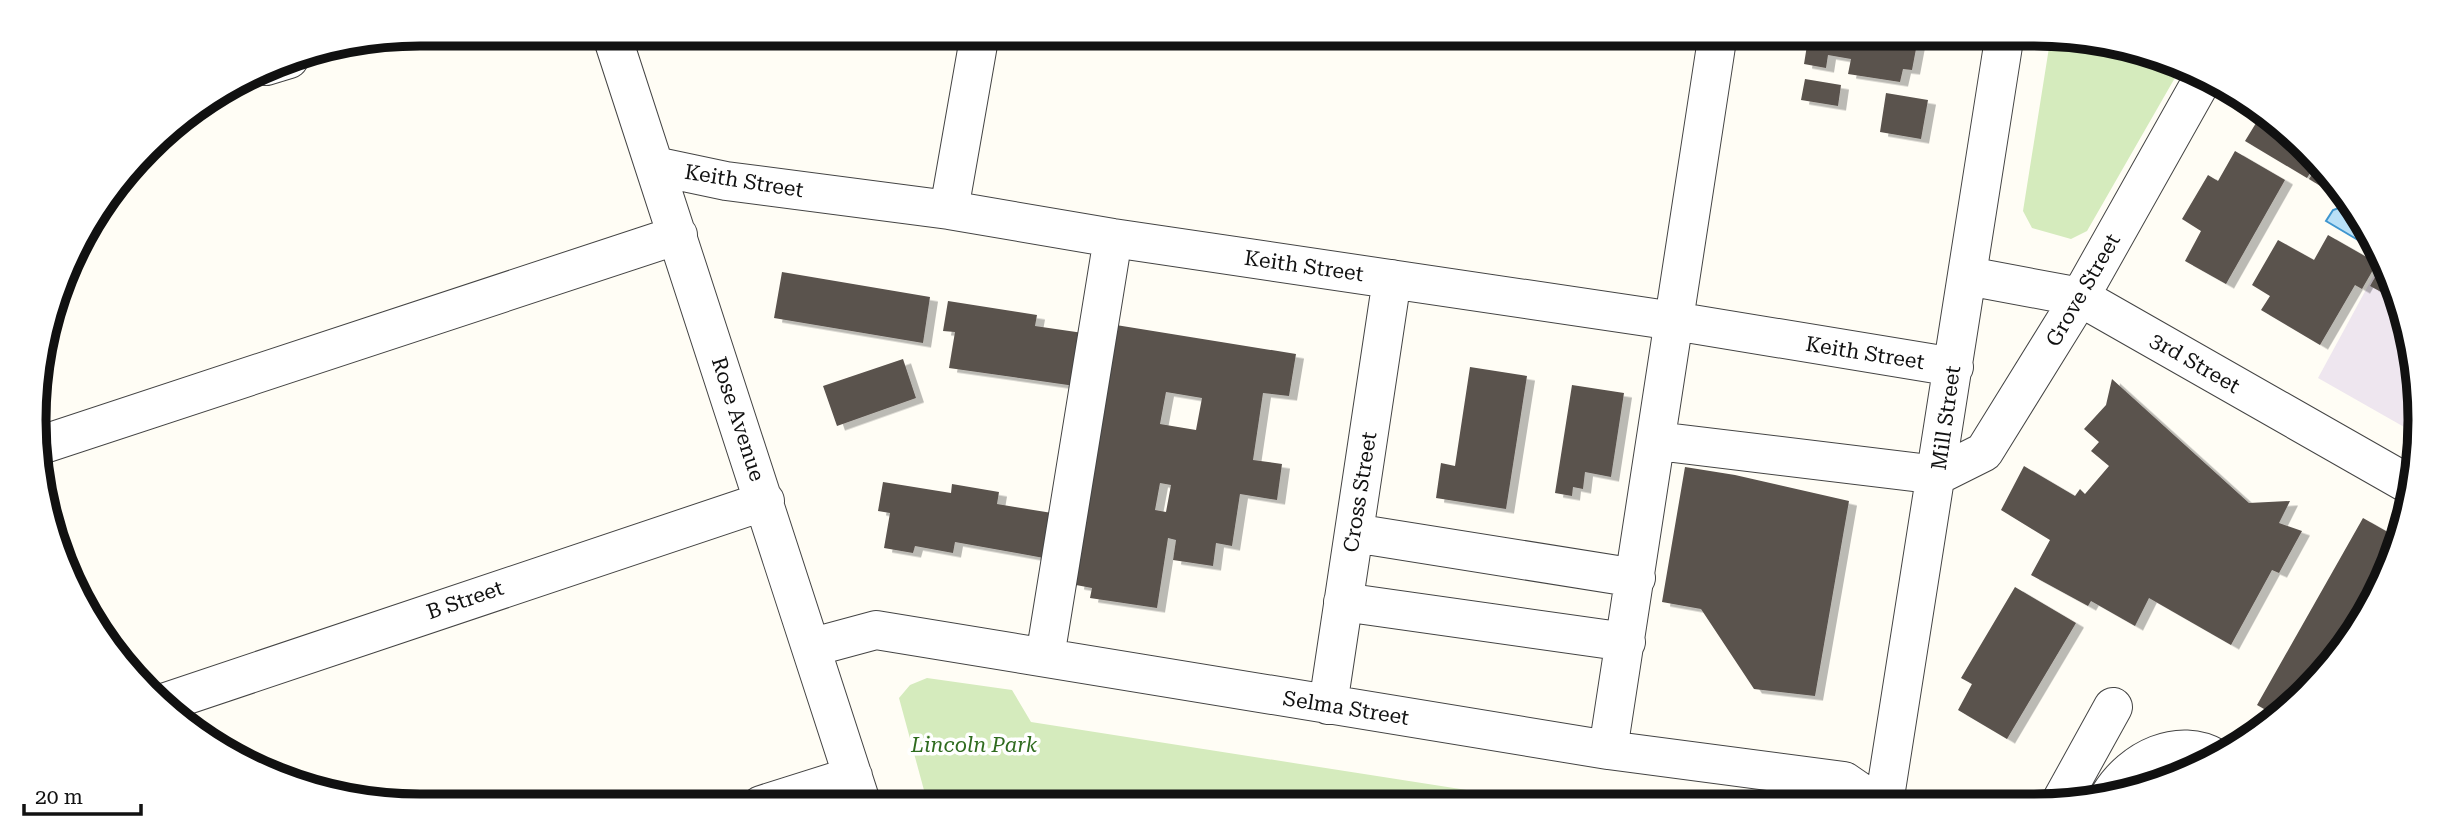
<svg xmlns="http://www.w3.org/2000/svg" width="2454" height="839" font-family="'Roboto Serif',serif">
<style>
.industrial{fill:#eee6ef}
.green{fill:#d5ebbd}
.water{fill:#b9e0f7;stroke:#3f96cf;stroke-width:2}
.building{fill:#5a524d;fill-rule:evenodd;filter:url(#shadow)}
.lines{fill:none;stroke-linecap:round;stroke-linejoin:round}
.minor-casing{stroke:#444;stroke-width:40}
.minor{stroke:#fff;stroke-width:38}
.labels{text-anchor:middle;stroke-width:7;stroke-linejoin:round;paint-order:stroke}
.street-label{font-size:21px;fill:#111;stroke:#fff}
.park-label{font-size:21px;font-style:italic;fill:#2f6b1f;stroke:#fff}
.rim{fill:none;stroke:#111;stroke-width:9}
</style>
<defs>
<filter id="shadow"><feDropShadow dx="8" dy="4.5" stdDeviation="0" flood-color="#0004"/></filter>
</defs>
<rect width="100%" height="100%" fill="#fffdf5"/>
<path class="industrial" d="M 2381,262 L 2417,369 L 2413,432 L 2318,378 Z"/>
<path class="green" d="M 2051,35 L 2134,46 L 2180,69 L 2087,231 L 2071,239 L 2032,228 L 2023,211 Z
M 927,678 L 1012,690 L 1031,722 L 1556,804 L 928,805 L 899,698 L 910,685 Z"/>
<path class="water" d="M 2345,199 L 2368,225 L 2358,240 L 2326,221 L 2333,210 L 2339,208 Z"/>
<path class="building" d="M 1809,33 L 1919,33 L 1912,70 L 1903,69 L 1900,82 L 1848,74 L 1851,59 L 1828,55 L 1826,68 L 1804,64 Z
M 1805,79 L 1841,85 L 1838,106 L 1801,100 Z
M 1886,93 L 1928,100 L 1921,139 L 1880,132 Z
M 2264,110 L 2315,165 L 2307,178 L 2245,141 Z
M 2235,151 L 2285,180 L 2226,284 L 2185,261 L 2201,231 L 2182,219 L 2208,175 L 2218,181 Z
M 2317,167 L 2337,190 L 2335,195 L 2309,179 Z
M 2328,235 L 2377,263 L 2362,289 L 2355,285 L 2320,345 L 2261,310 L 2270,296 L 2252,285 L 2278,240 L 2314,260 Z
M 2382,265 L 2390,288 L 2394,299 L 2370,286 Z
M 782,272 L 930,297 L 923,343 L 774,318 Z
M 948,301 L 1037,315 L 1035,326 L 1083,333 L 1075,386 L 949,368 L 955,332 L 943,331 Z
M 1116,325 L 1296,354 L 1289,396 L 1263,393 L 1253,460 L 1282,464 L 1277,500 L 1240,494 L 1232,546 L 1216,543 L 1213,566 L 1173,560 L 1176,540 L 1168,538 L 1157,608 L 1090,598 L 1092,588 L 1076,585 ZM 1166,392 L 1202,398 L 1196,430 L 1160,424 ZM 1160,483 L 1171,485 L 1166,512 L 1155,510 Z
M 903,359 L 916,398 L 837,426 L 823,386 Z
M 1470,367 L 1527,376 L 1506,509 L 1436,498 L 1441,463 L 1455,466 Z
M 2112,379 L 2249,503 L 2290,501 L 2279,523 L 2302,531 L 2279,573 L 2272,570 L 2231,645 L 2149,598 L 2135,626 L 2091,601 L 2088,606 L 2031,575 L 2050,540 L 2001,510 L 2024,466 L 2075,496 L 2080,489 L 2085,494 L 2109,466 L 2091,451 L 2099,442 L 2084,429 L 2106,405 Z
M 1572,385 L 1624,393 L 1611,477 L 1585,472 L 1583,489 L 1573,487 L 1572,496 L 1555,493 Z
M 1685,467 L 1735,475 L 1849,501 L 1815,696 L 1754,689 L 1701,609 L 1662,602 Z
M 883,482 L 951,493 L 952,484 L 999,492 L 997,504 L 1052,513 L 1044,558 L 955,542 L 953,553 L 915,546 L 913,553 L 884,548 L 890,513 L 878,511 Z
M 2363,518 L 2400,539 L 2369,613 L 2289,710 L 2278,717 L 2257,705 Z
M 2015,587 L 2076,623 L 2007,739 L 1958,710 L 1972,684 L 1961,678 Z"/>
<g class="lines">
<g class="minor-casing">
<path id="minor" d="M 611,33 L 862,805
M 266,66 L 289,59
M 655,166 L 726,181 L 949,210 L 1113,238 L 1674,321 L 1954,367
M 949,210 L 980,33
M 1968,276 L 2080,297 L 2410,485
M 1657,441 L 1938,475 L 1984,452 L 2080,297 L 2202,80
M 41,445 L 678,235
M 1354,533 L 1636,578
M 1343,602 L 1626,642
M 813,647 L 876,630 L 1608,750 L 1844,781 L 1876,803
M 1045,657 L 1113,238
M 166,702 L 765,501
M 1328,705 L 1392,279
M 1608,750 L 1718,33
M 2110,795 C 2132,759 2179,736 2216,758
M 1884,803 L 2005,33
M 2060,803 L 2113,707
M 761,805 L 853,776"/>
</g>
<use href="#minor" class="minor"/>
</g>
<g class="labels">
<g class="street-label">
<text transform="translate(744 181) rotate(9)" y="7">Keith Street</text>
<text transform="translate(1304 266) rotate(8)" y="7">Keith Street</text>
<text transform="translate(2083 290) rotate(-60)" y="7">Grove Street</text>
<text transform="translate(1865 353) rotate(9)" y="7">Keith Street</text>
<text transform="translate(2195 363) rotate(30)" y="7">3rd Street</text>
<text transform="translate(1946 418) rotate(-82)" y="7">Mill Street</text>
<text transform="translate(738 419) rotate(72)" y="7">Rose Avenue</text>
<text transform="translate(1360 492) rotate(-81)" y="7">Cross Street</text>
<text transform="translate(465 600) rotate(-19)" y="7">B Street</text>
<text transform="translate(1346 708) rotate(9)" y="7">Selma Street</text>
</g>
<g class="park-label">
<text x="974" y="752">Lincoln Park</text>
</g>
</g>
<path d="M0 0H2454V839H0ZM420 46H2034A374 374 0 0 1 2408 420V420A374 374 0 0 1 2034 794H420A374 374 0 0 1 46 420V420A374 374 0 0 1 420 46Z" fill="#fff" fill-rule="evenodd"/>
<path class="rim" d="M420 46H2034A374 374 0 0 1 2408 420V420A374 374 0 0 1 2034 794H420A374 374 0 0 1 46 420V420A374 374 0 0 1 420 46Z"/>
<path d="M24 804v10h117v-10" fill="none" stroke="#111111" stroke-width="3.5"/>
<text x="35" y="804" font-size="21" fill="#111111" stroke="#ffffff" stroke-width="5" paint-order="stroke">20 m</text>
</svg>
